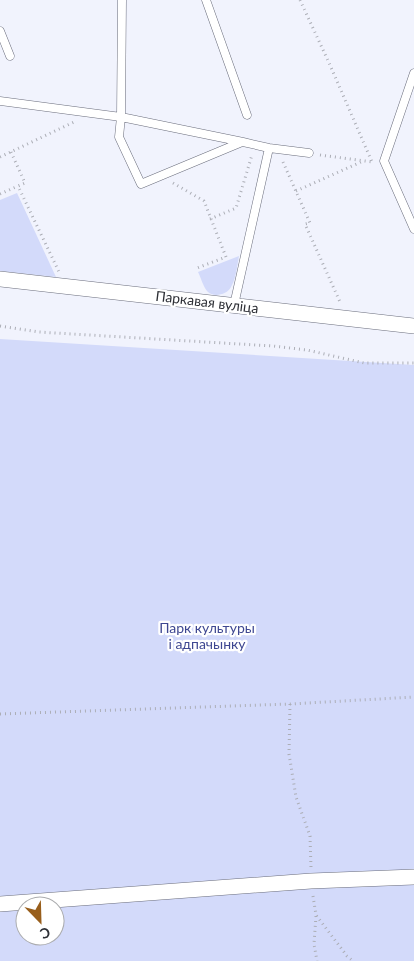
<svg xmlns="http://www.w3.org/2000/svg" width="414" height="961" font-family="Lato,sans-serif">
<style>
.green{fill:#d3dafa;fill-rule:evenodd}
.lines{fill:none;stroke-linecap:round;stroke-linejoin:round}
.lane-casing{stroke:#6a6d7c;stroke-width:9}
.street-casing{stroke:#6a6d7c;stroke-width:16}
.path{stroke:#acaeb6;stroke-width:3;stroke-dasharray:1 4;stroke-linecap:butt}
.lane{stroke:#fff;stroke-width:8}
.street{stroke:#fff;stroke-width:15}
.labels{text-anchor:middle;stroke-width:4.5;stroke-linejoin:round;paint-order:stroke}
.street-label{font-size:14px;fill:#2d2f35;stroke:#fff}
.park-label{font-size:14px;fill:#3e4791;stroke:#fff}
</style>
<rect width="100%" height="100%" fill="#f1f3fd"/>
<path class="green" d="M 17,193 L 56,277 L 0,271 L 0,200 Z
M 239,256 C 237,266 236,279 231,287 C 227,295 213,298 207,291 C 203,286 201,278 198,272 Z
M 0,339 L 414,365 L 414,961 L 0,961 ZM 25,906 L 55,906 L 55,936 L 25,936 Z"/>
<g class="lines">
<g class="lane-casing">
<path id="lane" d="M 122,0 L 121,117 L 119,137 L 141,184 L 242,142
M 206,0 L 247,115
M 0,31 L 10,56
M 414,73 L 384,161 L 414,229
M 0,101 L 121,117 L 243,142 L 269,148 L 309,153
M 234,305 L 269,148"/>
</g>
<g class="street-casing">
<path id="street" d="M 0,279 L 414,326
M 0,904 L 311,881 L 414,877"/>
</g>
<path class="path" d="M 300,0 L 330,65 L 372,162
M 11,152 L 25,183 L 18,186 L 59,272
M 320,155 L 373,162
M 0,157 L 74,122
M 283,162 L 310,223 L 305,224 L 340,302
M 173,183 L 204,201 L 226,257 L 197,268
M 296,191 L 361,162
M 0,194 L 18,186
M 210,219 L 236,208 L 252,155
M 0,326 L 39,332 L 273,346 L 307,350 L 364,363 L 414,363
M 290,704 L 289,754 L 296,797 L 310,836 L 311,868
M 0,714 L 290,704 L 414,697
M 313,896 L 316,915 L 347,956 L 353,961
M 316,916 L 314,944 L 317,961"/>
<use href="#lane" class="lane"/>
<use href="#street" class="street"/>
</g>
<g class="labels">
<g class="street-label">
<text transform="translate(207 302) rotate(7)" y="5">Паркавая вуліца</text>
</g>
<g class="park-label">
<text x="207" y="633">Парк культуры<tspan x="207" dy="16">і адпачынку</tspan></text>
</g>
</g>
<g transform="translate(40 921) rotate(157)"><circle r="24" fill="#ffffff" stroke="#abacae"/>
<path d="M0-4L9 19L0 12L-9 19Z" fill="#985e1b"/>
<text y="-8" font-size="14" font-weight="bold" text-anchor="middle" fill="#2d2f35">С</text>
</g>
</svg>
